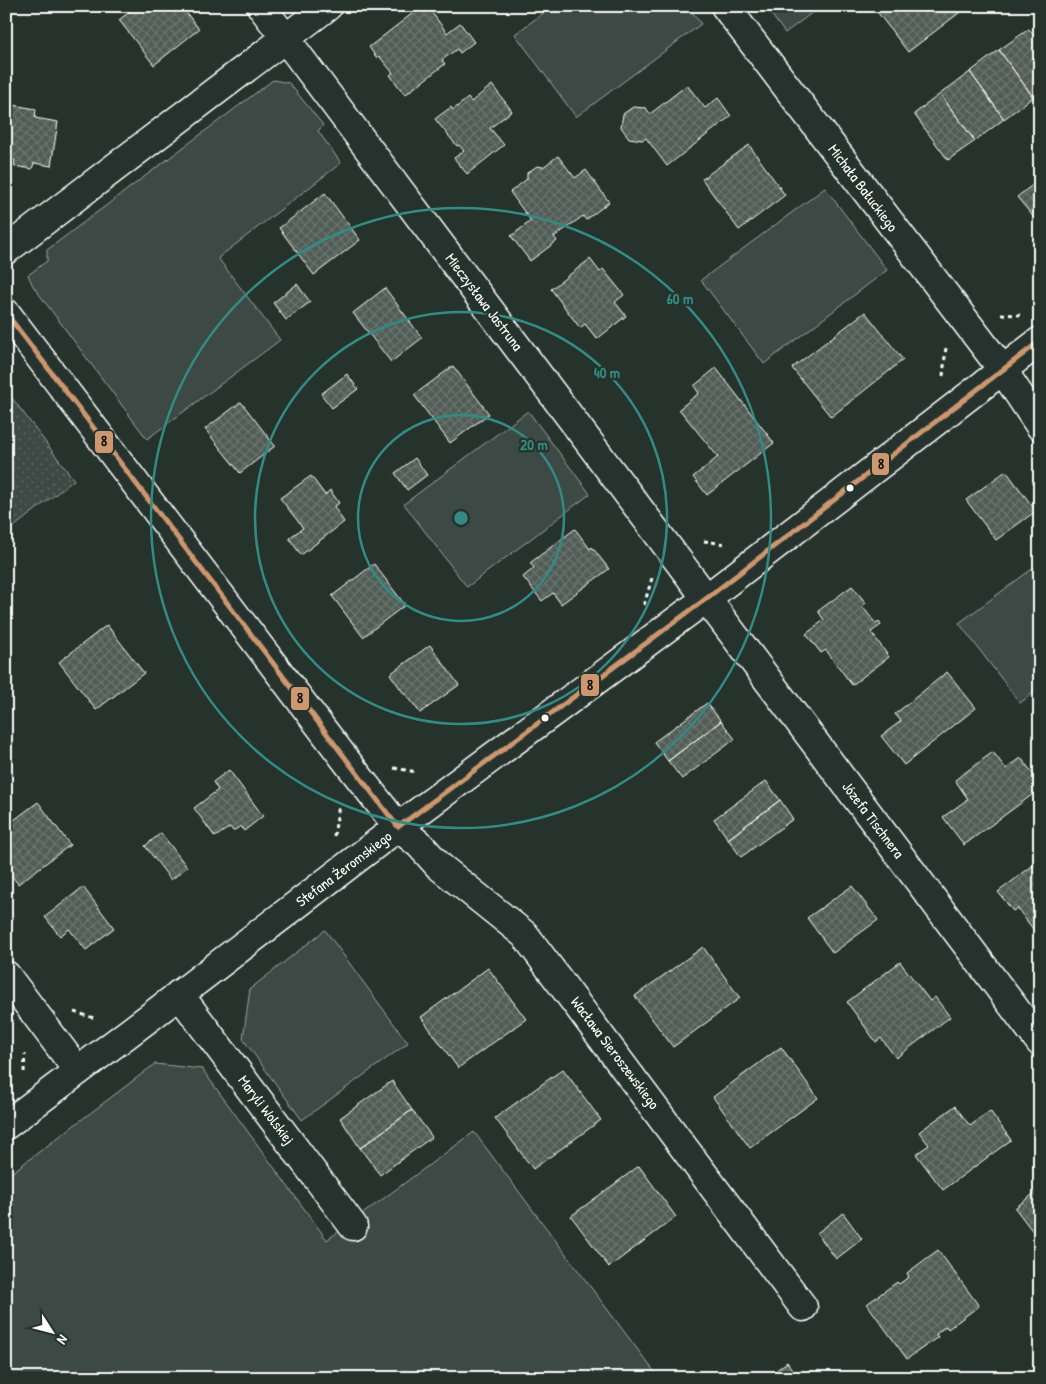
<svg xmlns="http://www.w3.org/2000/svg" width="1046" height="1384" font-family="'Patrick Hand',sans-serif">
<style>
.grass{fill:#3e4944;stroke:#9ea4a2}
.park{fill:url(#park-dots);stroke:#9ea4a2}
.building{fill:url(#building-cross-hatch);stroke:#fff}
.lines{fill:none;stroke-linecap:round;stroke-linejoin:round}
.minor-casing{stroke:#fff;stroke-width:31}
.path{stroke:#fff;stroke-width:3;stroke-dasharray:4 4;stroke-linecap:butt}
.minor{stroke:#26332d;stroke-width:28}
.bus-1-casing{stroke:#26332d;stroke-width:9}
.bus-1{stroke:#cd976f;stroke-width:5}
.ring{fill:none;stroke:#338b84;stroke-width:2.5}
.bus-dot{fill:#fff;stroke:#26332d;stroke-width:2}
.labels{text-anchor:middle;stroke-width:4.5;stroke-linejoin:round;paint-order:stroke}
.street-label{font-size:15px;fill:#fff;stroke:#26332d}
.centre{fill:#338b84;stroke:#26332d;stroke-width:2.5}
.ring-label{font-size:15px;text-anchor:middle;font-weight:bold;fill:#338b84;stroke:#26332d;stroke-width:4.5;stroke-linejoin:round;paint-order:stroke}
.line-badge{stroke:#26332d;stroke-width:2}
.pale-badge-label{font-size:14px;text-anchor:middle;font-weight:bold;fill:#111}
</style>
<defs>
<pattern id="park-dots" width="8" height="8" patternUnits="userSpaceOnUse" patternTransform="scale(1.25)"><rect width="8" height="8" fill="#3e4944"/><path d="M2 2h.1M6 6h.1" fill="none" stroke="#5b6460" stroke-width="1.8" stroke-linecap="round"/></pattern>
<pattern id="building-cross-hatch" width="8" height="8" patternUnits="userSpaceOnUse" patternTransform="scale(1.25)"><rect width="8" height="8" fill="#515c57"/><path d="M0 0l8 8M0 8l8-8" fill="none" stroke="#6b7470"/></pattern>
</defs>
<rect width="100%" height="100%" fill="#26332d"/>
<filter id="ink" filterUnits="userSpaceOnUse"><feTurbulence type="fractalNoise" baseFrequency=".02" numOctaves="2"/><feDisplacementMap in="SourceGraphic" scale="10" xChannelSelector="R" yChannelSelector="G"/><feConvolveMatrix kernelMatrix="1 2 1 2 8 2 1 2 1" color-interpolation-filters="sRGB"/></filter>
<g filter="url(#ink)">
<path class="grass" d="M 553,6 L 688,6 L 701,24 L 576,117 L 515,34 Z
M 765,6 L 821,6 L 785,33 Z
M 273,80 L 289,83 L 323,125 L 318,131 L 341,163 L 218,258 L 280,340 L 147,439 L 33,286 L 28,275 L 47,261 L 47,250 Z
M 825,188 L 887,270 L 764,364 L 701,280 Z
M 528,411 L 590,494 L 467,587 L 404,504 Z
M 1040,563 L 1040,688 L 1020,703 L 959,623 Z
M 325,930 L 408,1043 L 302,1120 L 243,1039 L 250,989 Z
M 155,1064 L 202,1069 L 327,1240 L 474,1132 L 659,1378 L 6,1378 L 6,1177 Z"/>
<path class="park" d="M 6,390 L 74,480 L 6,533 Z"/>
<path class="building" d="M 137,6 L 181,6 L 199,29 L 154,65 L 119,20 Z
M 422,6 L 427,6 L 447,33 L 460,23 L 474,42 L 460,53 L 457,49 L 442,60 L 445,64 L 405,95 L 390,75 L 393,73 L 379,56 L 377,58 L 369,47 Z
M 878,6 L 968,6 L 908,52 L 875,9 Z
M 1029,29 L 1040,44 L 1040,92 L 1033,97 L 999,50 Z
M 999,50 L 1033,97 L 1004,119 L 970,72 Z
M 970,72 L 1004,119 L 975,141 L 940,94 Z
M 492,85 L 512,111 L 490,128 L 504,145 L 467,174 L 454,158 L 464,151 L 459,145 L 457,146 L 435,119 L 451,107 L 453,110 L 468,98 L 471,102 Z
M 687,85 L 705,108 L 718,98 L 731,116 L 667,166 L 646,138 L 642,140 L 629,138 L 621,127 L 623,114 L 633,107 L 646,108 L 650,114 Z
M 940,94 L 975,141 L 948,160 L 914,114 Z
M 7,104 L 36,109 L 35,118 L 58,122 L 51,166 L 34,163 L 32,169 L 14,166 L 15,160 L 6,158 Z
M 749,145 L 785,195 L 739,230 L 702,179 Z
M 558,156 L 575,178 L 586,170 L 609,202 L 586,220 L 583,216 L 554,237 L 557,241 L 530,261 L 511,236 L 531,221 L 510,192 L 527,179 L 527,173 L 537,166 L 543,167 Z
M 1040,179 L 1040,225 L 1017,197 Z
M 325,193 L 360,240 L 314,275 L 279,228 Z
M 590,259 L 600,272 L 603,269 L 624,295 L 615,302 L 626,316 L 597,339 L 585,324 L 580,328 L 551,289 Z
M 297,284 L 310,302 L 286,320 L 273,303 Z
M 385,288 L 422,338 L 391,362 L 353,313 Z
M 865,312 L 903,360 L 831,417 L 792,368 Z
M 453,366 L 489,414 L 450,443 L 414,395 Z
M 716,368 L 774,443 L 707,495 L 693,477 L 718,457 L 679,409 L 699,393 L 694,386 Z
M 347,374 L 358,389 L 332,408 L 321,394 Z
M 241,402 L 275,446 L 240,473 L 205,429 Z
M 415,458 L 427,475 L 407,490 L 395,473 Z
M 1006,471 L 1036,511 L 996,540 L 966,500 Z
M 311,476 L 325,495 L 330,490 L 339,503 L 334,507 L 344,522 L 301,555 L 289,538 L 303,528 L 280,498 Z
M 575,529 L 590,549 L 592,547 L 609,569 L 561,604 L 553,593 L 542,601 L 523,577 L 534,568 L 530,563 Z
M 374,564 L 405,605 L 363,637 L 332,596 Z
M 852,586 L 866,603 L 862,606 L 876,624 L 879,622 L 881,625 L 871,632 L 889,657 L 852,685 L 826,650 L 821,653 L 806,634 L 824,620 L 818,611 Z
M 107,625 L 144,673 L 96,710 L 59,662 Z
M 430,645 L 459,685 L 420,713 L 406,694 L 405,695 L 390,674 Z
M 947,672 L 976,708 L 904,765 L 881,736 L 901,721 L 895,714 Z
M 707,703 L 721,721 L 668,761 L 654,742 Z
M 721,721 L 735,739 L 682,779 L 668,761 Z
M 993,752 L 1006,769 L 1021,758 L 1040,783 L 1040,789 L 964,845 L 943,817 L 968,799 L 955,780 Z
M 229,770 L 263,816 L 244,831 L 241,826 L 233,831 L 230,827 L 215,837 L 194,808 L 218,790 L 213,782 Z
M 766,781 L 780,800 L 728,839 L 714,819 Z
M 780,800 L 793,819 L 741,857 L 728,839 Z
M 38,802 L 70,845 L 18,884 L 6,868 L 6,826 Z
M 161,833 L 187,867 L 171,880 L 145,846 Z
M 1040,860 L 1040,938 L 1017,908 L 1013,911 L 998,892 Z
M 852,886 L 878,920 L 833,953 L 807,918 Z
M 83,887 L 114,928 L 86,950 L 69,929 L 60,936 L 45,917 Z
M 703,947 L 740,998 L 673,1047 L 635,996 Z
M 900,962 L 930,1001 L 935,997 L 950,1017 L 896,1058 L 881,1038 L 876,1042 L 847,1002 Z
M 488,968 L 526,1019 L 458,1068 L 421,1017 Z
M 781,1047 L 818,1098 L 750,1148 L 713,1097 Z
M 563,1069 L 601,1120 L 533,1169 L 495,1118 Z
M 392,1081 L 412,1110 L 360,1148 L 340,1118 Z
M 955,1106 L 970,1126 L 990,1111 L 1011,1140 L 943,1190 L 916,1154 L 929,1145 L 919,1132 Z
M 412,1110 L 432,1137 L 380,1175 L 360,1148 Z
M 639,1166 L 676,1217 L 609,1267 L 571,1216 Z
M 1040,1189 L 1040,1241 L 1015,1208 Z
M 843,1213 L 862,1239 L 836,1259 L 817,1233 Z
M 938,1250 L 979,1306 L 948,1329 L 946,1326 L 936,1334 L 938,1337 L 907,1359 L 867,1304 L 897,1282 L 899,1284 L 909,1277 L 907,1273 Z
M 787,1362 L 798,1378 L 766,1378 Z"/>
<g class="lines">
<g class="minor-casing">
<path id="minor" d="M 261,6 L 1040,1042
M 725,6 L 1002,369 L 1040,426
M 6,250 L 328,6
M 6,313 L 348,763 L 398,827 L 420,845 L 439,866 L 525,935 L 803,1307
M 6,975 L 78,1071
M 179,994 L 353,1226
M 6,1125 L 150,1017 L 398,827 L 707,598 L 1040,341"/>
</g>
<path class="path" d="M 1001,314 L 1020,315
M 943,376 L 946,347
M 704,541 L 725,544
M 644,605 L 652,578
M 394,768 L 417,772
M 334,836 L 339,805
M 74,1012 L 94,1018
M 24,1072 L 25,1054"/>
<use href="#minor" class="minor"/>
<g class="bus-1-casing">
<path id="bus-1" d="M 6,313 L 398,827
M 398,827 L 707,598 L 1040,341"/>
</g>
<use href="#bus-1" class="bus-1"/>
</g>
</g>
<g class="ring">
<circle cx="461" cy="518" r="103"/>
<circle cx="461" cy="518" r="206"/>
<circle cx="461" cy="518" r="310"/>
</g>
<g class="bus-dot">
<circle cx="850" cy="488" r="4.5"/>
<circle cx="545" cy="718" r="4.5"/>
</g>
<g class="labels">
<g class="street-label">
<text transform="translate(863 188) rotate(53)" y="5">Michała Bałuckiego</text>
<text transform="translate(484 302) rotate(53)" y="5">Mieczysława Jastruna</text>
<text transform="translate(873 820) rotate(53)" y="5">Józefa Tischnera</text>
<text transform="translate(344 869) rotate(-37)" y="5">Stefana Żeromskiego</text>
<text transform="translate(615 1053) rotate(53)" y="5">Wacława Sieroszewskiego</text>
<text transform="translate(266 1110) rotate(53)" y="5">Maryli Wolskiej</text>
</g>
</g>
<circle cx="461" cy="518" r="8" class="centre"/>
<g class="ring-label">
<text x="680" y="304">60 m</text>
<text x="607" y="378">40 m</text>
<text x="534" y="450">20 m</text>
</g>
<g class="line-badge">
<rect x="94" y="430" width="20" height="24" rx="5" fill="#cd976f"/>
<rect x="871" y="452" width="19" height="24" rx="5" fill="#cd976f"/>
<rect x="580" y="673" width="20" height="24" rx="5" fill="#cd976f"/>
<rect x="290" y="686" width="20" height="25" rx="5" fill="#cd976f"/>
</g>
<g class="pale-badge-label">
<text x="104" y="446">8</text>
<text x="881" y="469">8</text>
<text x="590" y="690">8</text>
<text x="300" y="703">8</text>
</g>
<rect width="1046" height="1384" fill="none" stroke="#26332d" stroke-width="25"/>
<rect x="12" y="12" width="1021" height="1359" fill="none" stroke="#fff" stroke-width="2" filter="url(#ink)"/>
<g transform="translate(52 1332) rotate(126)" stroke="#26332d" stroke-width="4" paint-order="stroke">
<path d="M0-4L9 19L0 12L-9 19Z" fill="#ffffff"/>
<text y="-8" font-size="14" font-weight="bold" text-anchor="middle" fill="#ffffff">N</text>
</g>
</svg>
